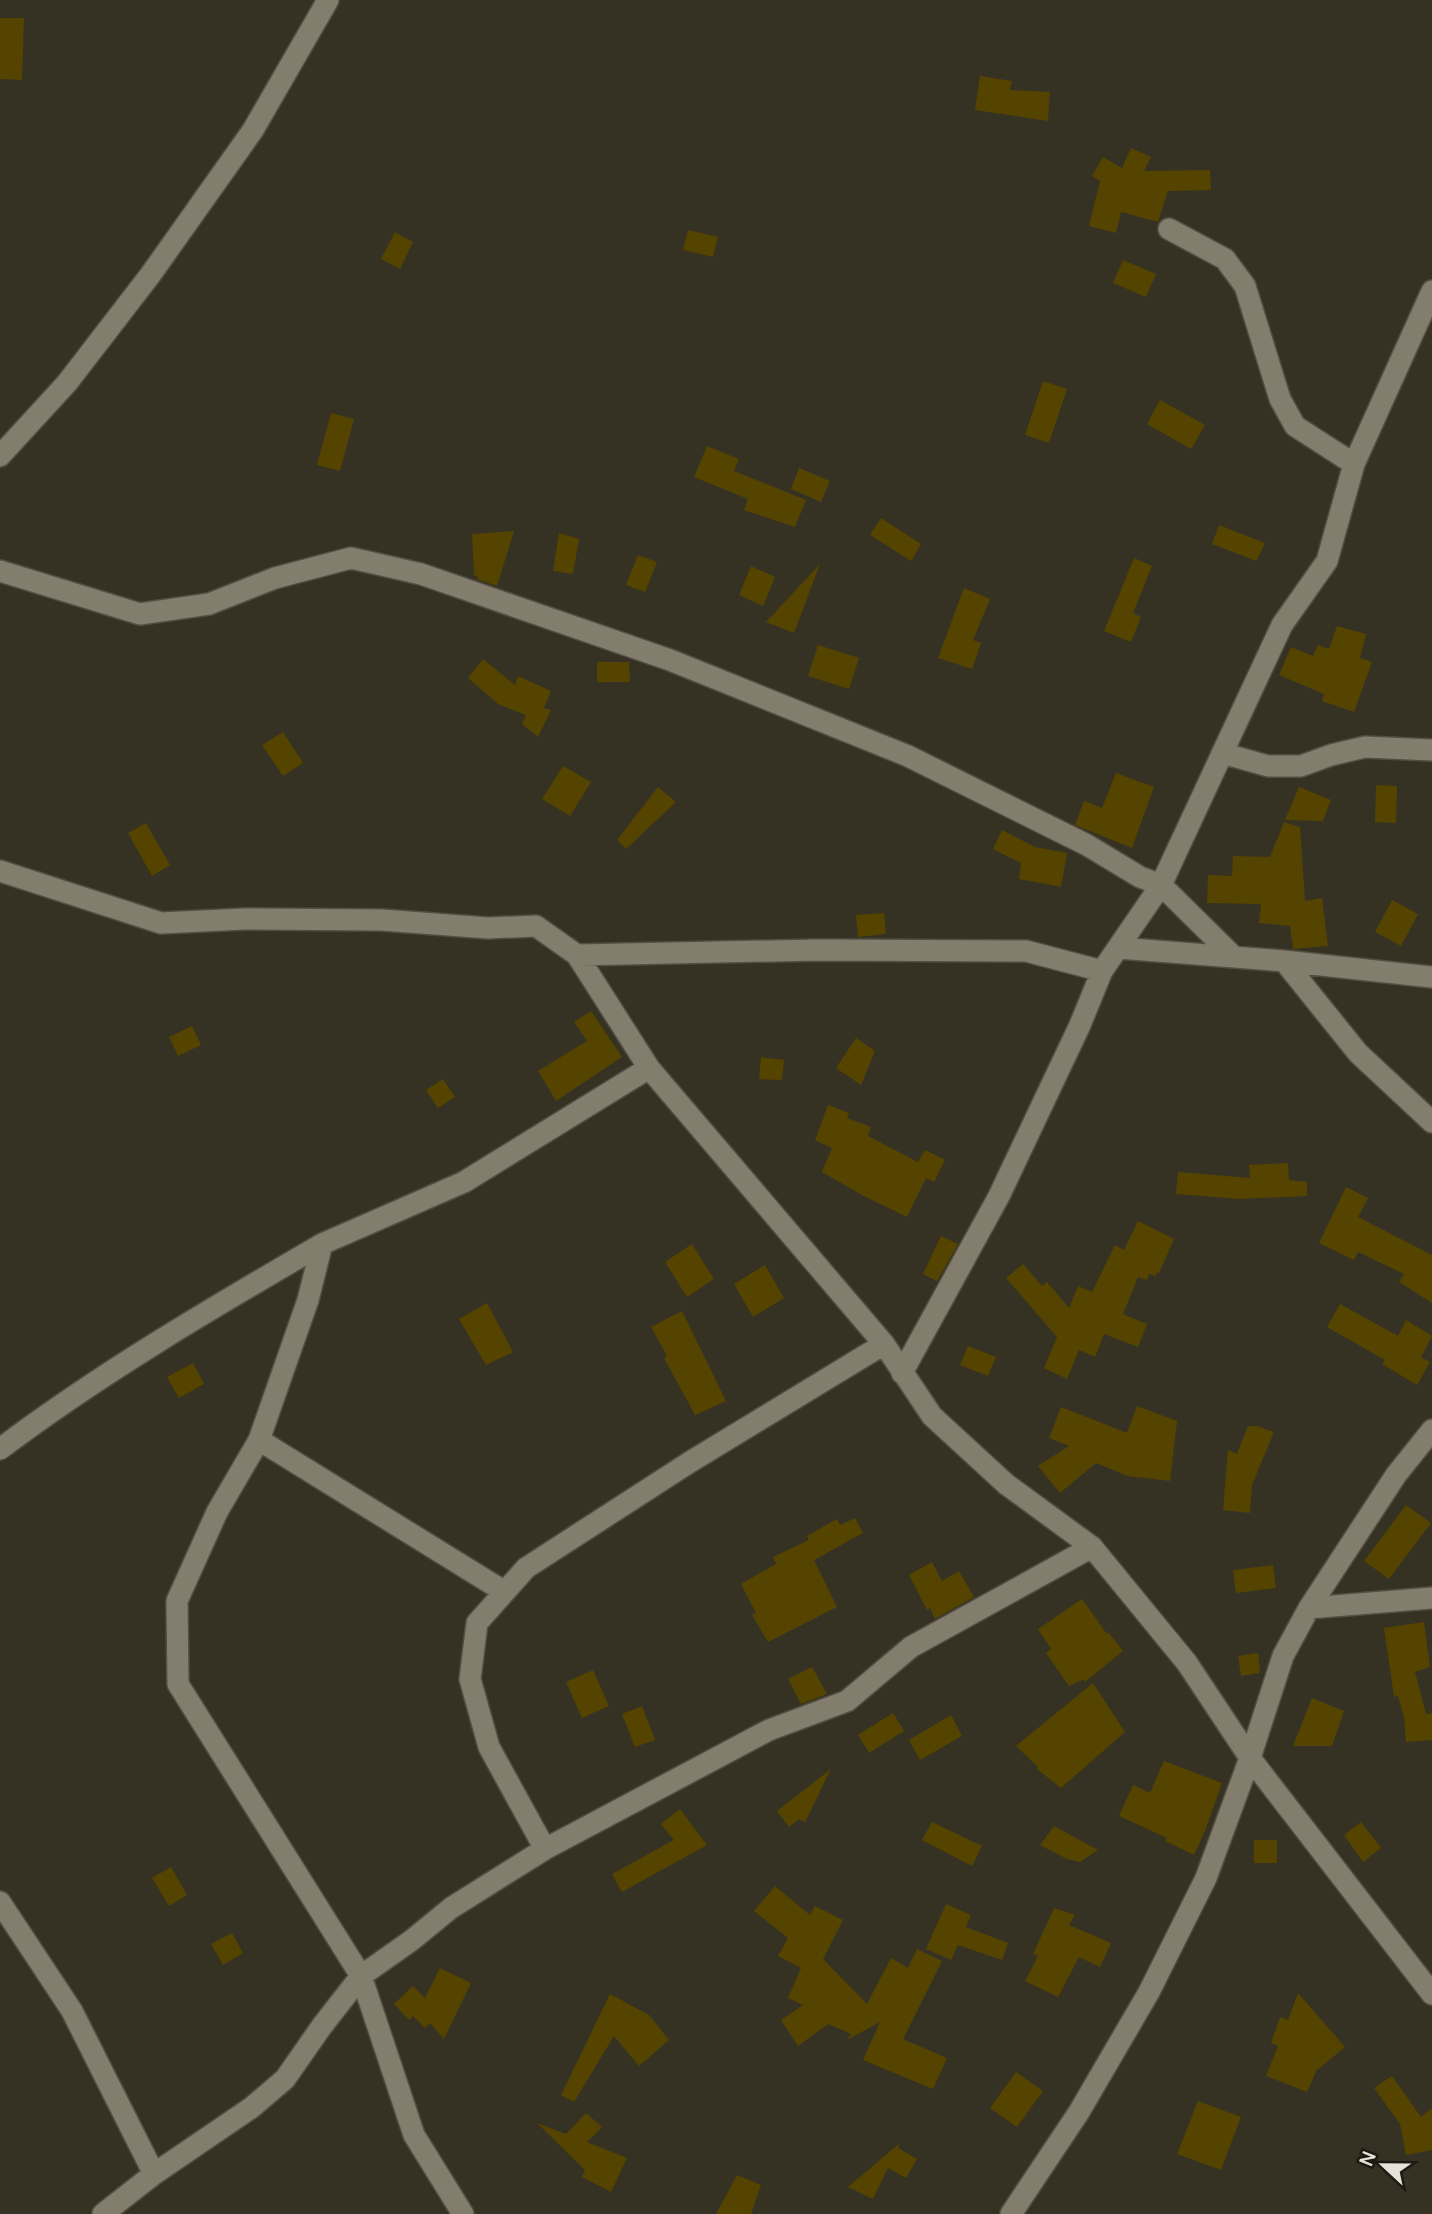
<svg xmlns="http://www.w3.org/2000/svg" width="1432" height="2214" font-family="Manrope,sans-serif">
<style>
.building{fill:#544400}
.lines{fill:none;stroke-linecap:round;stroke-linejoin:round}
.street-casing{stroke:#524e41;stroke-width:24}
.street{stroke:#827d6c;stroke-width:21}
</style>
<rect width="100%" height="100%" fill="#363223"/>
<path class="building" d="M 0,18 L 24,18 L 22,80 L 0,79 Z
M 980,76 L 1012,81 L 1010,90 L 1050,92 L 1048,121 L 975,110 Z
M 1131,148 L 1151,157 L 1144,171 L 1210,170 L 1211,190 L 1168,191 L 1158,222 L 1121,212 L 1116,233 L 1089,226 L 1100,181 L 1092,176 L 1103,157 L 1122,168 Z
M 688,230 L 718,237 L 713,257 L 683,250 Z
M 395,232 L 413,242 L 400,269 L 381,259 Z
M 1123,260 L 1156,274 L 1146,297 L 1113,283 Z
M 1043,381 L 1067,389 L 1049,443 L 1025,435 Z
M 1160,400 L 1205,425 L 1191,449 L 1147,424 Z
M 331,413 L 354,419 L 340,471 L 317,465 Z
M 707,446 L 739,459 L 734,471 L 806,500 L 795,527 L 744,510 L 748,499 L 694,477 Z
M 799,468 L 830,481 L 821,502 L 791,489 Z
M 881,518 L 921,544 L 911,561 L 870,535 Z
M 1219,525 L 1265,543 L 1256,561 L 1212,544 Z
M 514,531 L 497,586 L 477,579 L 478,577 L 474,575 L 472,534 Z
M 559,533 L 579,539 L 573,574 L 553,571 Z
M 638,555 L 657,562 L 645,592 L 626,585 Z
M 1134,558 L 1152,566 L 1133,613 L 1141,617 L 1131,642 L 1104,631 Z
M 820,564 L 794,633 L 766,622 Z
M 751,566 L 775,577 L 763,606 L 739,595 Z
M 964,588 L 990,599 L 973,640 L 981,643 L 972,669 L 938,658 Z
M 1337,626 L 1366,634 L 1360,658 L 1372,662 L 1354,712 L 1322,701 L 1324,694 L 1279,675 L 1291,647 L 1313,656 L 1318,645 L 1329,649 Z
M 818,645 L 859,658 L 849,689 L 808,676 Z
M 483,659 L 515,685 L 518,676 L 551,691 L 544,708 L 551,710 L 538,737 L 522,724 L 526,715 L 498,704 L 468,678 Z
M 597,662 L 629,662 L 630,682 L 597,682 Z
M 283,732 L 303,763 L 283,776 L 262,745 Z
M 563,766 L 591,782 L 570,816 L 542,799 Z
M 1116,773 L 1154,787 L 1132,848 L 1075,825 L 1084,801 L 1102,808 Z
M 1376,785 L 1397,786 L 1396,823 L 1375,822 Z
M 658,787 L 676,802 L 626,849 L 617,840 Z
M 1299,787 L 1331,800 L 1323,821 L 1285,820 Z
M 1284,822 L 1300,827 L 1305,901 L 1322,898 L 1328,946 L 1293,949 L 1290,926 L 1259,923 L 1261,904 L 1207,903 L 1208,875 L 1232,876 L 1233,856 L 1270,857 Z
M 146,823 L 170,865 L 152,876 L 128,833 Z
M 1002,830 L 1035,847 L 1067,853 L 1061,887 L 1019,879 L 1021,863 L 993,849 Z
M 1392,900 L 1418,914 L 1401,946 L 1375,932 Z
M 884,913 L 886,934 L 858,937 L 856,915 Z
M 591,1011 L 622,1057 L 556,1101 L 538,1071 L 587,1041 L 574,1022 Z
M 192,1026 L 201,1045 L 178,1056 L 169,1037 Z
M 856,1038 L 875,1051 L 861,1085 L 836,1068 Z
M 761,1057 L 784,1060 L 782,1080 L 759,1079 Z
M 443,1079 L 455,1097 L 438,1108 L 426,1090 Z
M 828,1105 L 849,1113 L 847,1118 L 871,1127 L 868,1136 L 918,1162 L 925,1150 L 945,1160 L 934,1182 L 926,1178 L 907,1217 L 862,1195 L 822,1172 L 832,1148 L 815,1140 Z
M 1288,1163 L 1289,1180 L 1307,1182 L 1307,1196 L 1239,1199 L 1176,1194 L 1178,1172 L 1250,1178 L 1249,1165 Z
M 1346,1187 L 1368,1198 L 1358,1217 L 1432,1255 L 1432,1303 L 1399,1282 L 1404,1274 L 1358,1252 L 1354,1260 L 1319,1243 Z
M 1138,1221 L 1174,1239 L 1159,1273 L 1157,1272 L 1156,1276 L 1149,1274 L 1147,1280 L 1138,1277 L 1123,1314 L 1147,1324 L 1138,1347 L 1104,1334 L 1095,1357 L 1079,1350 L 1067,1379 L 1044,1368 L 1057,1337 L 1006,1278 L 1023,1264 L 1042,1286 L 1047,1282 L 1069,1308 L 1078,1286 L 1092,1292 L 1115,1245 L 1124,1250 Z
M 941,1236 L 958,1244 L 937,1281 L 923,1274 Z
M 692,1244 L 714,1279 L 687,1297 L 665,1262 Z
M 765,1265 L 784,1298 L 753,1317 L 734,1284 Z
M 487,1303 L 513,1352 L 486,1365 L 459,1319 Z
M 1340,1304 L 1398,1336 L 1406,1320 L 1432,1336 L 1421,1357 L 1430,1362 L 1417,1385 L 1382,1364 L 1385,1360 L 1327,1327 Z
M 682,1311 L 726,1401 L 695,1415 L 664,1358 L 667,1356 L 651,1327 Z
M 968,1346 L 996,1357 L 988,1376 L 960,1365 Z
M 193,1363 L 204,1384 L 179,1398 L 167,1377 Z
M 1137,1406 L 1177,1421 L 1170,1481 L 1128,1476 L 1096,1463 L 1060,1493 L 1038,1466 L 1069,1446 L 1049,1438 L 1061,1407 L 1127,1433 Z
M 1248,1426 L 1257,1426 L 1274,1432 L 1252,1485 L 1250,1513 L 1223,1510 L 1228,1450 L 1237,1454 Z
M 1406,1505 L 1431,1523 L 1389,1579 L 1364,1561 Z
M 855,1518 L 863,1533 L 814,1560 L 837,1607 L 768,1642 L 752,1615 L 756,1613 L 741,1584 L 776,1564 L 773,1557 L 809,1540 L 807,1536 L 837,1519 L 840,1525 Z
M 932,1562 L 942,1581 L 959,1571 L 974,1597 L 935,1619 L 930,1608 L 927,1610 L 909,1575 Z
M 1273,1565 L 1276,1588 L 1236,1593 L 1233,1570 Z
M 1082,1599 L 1107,1634 L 1108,1632 L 1123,1651 L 1085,1682 L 1084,1679 L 1069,1686 L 1046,1653 L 1051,1649 L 1038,1629 Z
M 1424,1622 L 1430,1667 L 1415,1672 L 1426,1714 L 1432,1713 L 1432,1740 L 1406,1742 L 1404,1717 L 1398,1696 L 1394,1697 L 1384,1628 Z
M 1258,1653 L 1260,1673 L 1241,1676 L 1238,1656 Z
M 812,1667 L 827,1694 L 801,1704 L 788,1679 Z
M 593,1670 L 609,1706 L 582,1718 L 566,1682 Z
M 1093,1683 L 1125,1732 L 1061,1788 L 1037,1769 L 1038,1767 L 1016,1746 Z
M 1312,1698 L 1344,1711 L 1332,1746 L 1293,1746 Z
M 642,1706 L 655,1740 L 635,1747 L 622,1714 Z
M 893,1713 L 904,1731 L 869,1753 L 858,1735 Z
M 951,1715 L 962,1736 L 920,1760 L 909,1740 Z
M 1164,1761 L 1222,1783 L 1205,1831 L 1194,1855 L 1165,1841 L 1167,1838 L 1119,1816 L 1133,1785 L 1150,1793 Z
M 831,1769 L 805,1822 L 799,1819 L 789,1827 L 777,1811 Z
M 680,1809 L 707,1845 L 622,1892 L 612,1874 L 674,1840 L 661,1824 Z
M 932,1822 L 982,1846 L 972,1866 L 922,1840 Z
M 1361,1822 L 1381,1848 L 1363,1862 L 1344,1835 Z
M 1054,1826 L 1098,1850 L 1080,1862 L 1067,1859 L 1040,1845 Z
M 1254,1840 L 1277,1840 L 1277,1863 L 1254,1863 Z
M 171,1867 L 187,1895 L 169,1906 L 152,1878 Z
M 775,1886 L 810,1915 L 815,1906 L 843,1920 L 823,1959 L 867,2004 L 891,1958 L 908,1968 L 917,1949 L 942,1961 L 903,2039 L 947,2058 L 933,2089 L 863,2060 L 880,2022 L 847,2040 L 851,2034 L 828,2024 L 798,2046 L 781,2020 L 803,2005 L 788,1998 L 801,1968 L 778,1956 L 788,1938 L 754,1911 Z
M 946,1904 L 971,1915 L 966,1927 L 1008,1943 L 1002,1960 L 958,1945 L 951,1960 L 926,1949 Z
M 1054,1908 L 1075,1915 L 1069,1925 L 1111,1943 L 1100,1967 L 1079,1957 L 1058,1997 L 1025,1981 L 1038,1956 L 1033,1954 Z
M 232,1933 L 243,1953 L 223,1965 L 211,1944 Z
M 440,1968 L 471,1983 L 444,2039 L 430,2023 L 425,2028 L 413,2016 L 409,2020 L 394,2004 L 413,1986 L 425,1998 Z
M 1298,1993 L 1345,2047 L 1316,2071 L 1307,2092 L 1266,2076 L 1278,2046 L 1271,2043 L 1280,2017 L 1288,2020 Z
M 610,1994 L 649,2015 L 669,2040 L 639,2066 L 614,2036 L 574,2102 L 561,2095 Z
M 1016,2072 L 1043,2091 L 1017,2127 L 990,2108 Z
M 1392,2076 L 1421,2117 L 1432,2108 L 1432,2150 L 1406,2155 L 1400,2124 L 1374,2088 Z
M 1198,2101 L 1241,2117 L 1221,2170 L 1177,2154 Z
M 586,2113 L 602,2127 L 587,2142 L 627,2158 L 611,2192 L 582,2177 L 585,2170 L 537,2123 L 566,2134 Z
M 900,2143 L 898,2148 L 917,2159 L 906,2178 L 888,2168 L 873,2199 L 848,2187 Z
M 737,2175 L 761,2185 L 751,2214 L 716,2214 Z"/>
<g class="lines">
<g class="street-casing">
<path id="street" d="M 1169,229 L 1225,259 L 1245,286 L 1280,399 L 1295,426 L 1354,464
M 0,456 L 67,383 L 151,274 L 253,130 L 328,0
M 0,571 L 140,614 L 209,604 L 275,578 L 351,558 L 421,574 L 670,660 L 908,756 L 1087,845 L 1140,877 L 1161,885 L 1234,957
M 1222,753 L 1268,766 L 1301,766 L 1331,755 L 1365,747 L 1432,750
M 0,871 L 161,923 L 244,919 L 382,920 L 488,928 L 536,926 L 577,955 L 649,1068 L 884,1344 L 932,1416 L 1006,1484 L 1092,1547 L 1187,1663 L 1250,1758 L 1432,1994
M 1118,948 L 1284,961 L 1432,977
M 577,955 L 818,950 L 1026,951 L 1102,971
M 1284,961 L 1358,1053 L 1432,1122
M 902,1373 L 999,1196 L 1080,1025 L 1102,971 L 1161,885 L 1282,625 L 1327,561 L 1354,464 L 1432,291
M 259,1440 L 505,1592
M 0,1449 C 101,1373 212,1308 322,1244
M 1309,1608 L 1432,1598
M 545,1849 L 489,1747 L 470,1679 L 477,1623 L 526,1568 L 690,1462 L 884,1344
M 0,1902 L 72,2011 L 154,2174
M 103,2214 L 154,2174 L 251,2108 L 285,2079 L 322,2026 L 361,1976 L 412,1940 L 451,1908 L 545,1849 L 769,1730 L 847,1701 L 911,1647 L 1092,1547
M 463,2214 L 414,2135 L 361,1976 L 178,1684 L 177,1601 L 217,1512 L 259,1440 L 308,1300 L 322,1244 L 464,1182 L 649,1068
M 1011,2214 L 1079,2112 L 1149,1992 L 1206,1878 L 1250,1758 L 1283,1656 L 1309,1608 L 1396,1475 L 1432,1430"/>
</g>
<use href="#street" class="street"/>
</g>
<g transform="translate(1383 2165) rotate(292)" stroke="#1c1a13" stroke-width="5" paint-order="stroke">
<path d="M0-5L12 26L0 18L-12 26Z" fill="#e5e2d9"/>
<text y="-10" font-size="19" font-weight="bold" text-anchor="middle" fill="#e5e2d9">N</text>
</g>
</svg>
